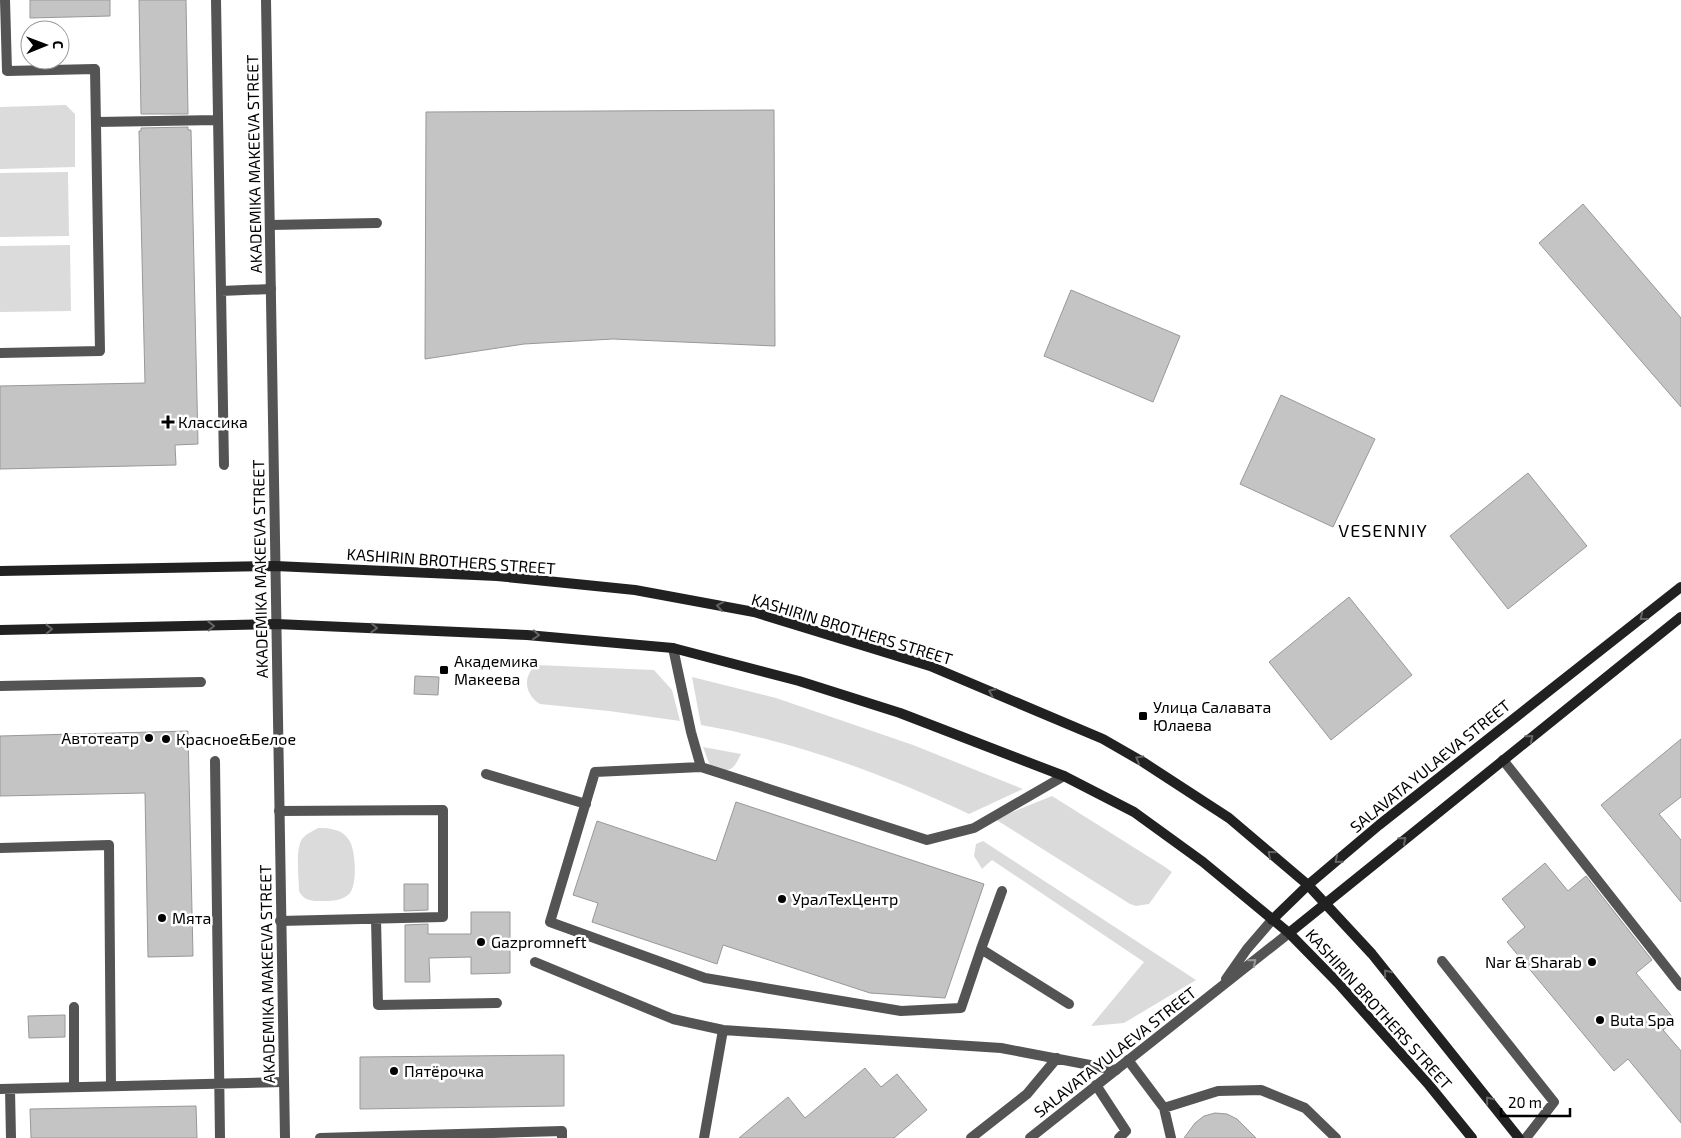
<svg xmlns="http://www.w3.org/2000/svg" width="1681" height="1138" font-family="'Exo 2',sans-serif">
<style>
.green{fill:#dbdbdb}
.building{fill:#c4c4c4;stroke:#989898}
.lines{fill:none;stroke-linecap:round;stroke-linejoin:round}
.service{stroke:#545454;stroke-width:10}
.tertiary{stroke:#545454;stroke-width:10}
.secondary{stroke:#212121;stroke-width:10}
.oneway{stroke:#646464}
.oneway2{stroke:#989898}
.poi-dot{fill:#000;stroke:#fff;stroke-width:2}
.labels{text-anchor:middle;stroke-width:5;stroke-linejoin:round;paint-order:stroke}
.street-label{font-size:16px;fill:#000;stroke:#fff}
.poi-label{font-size:16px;fill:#000;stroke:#fff;text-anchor:start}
.neighbourhood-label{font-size:18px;letter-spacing:1px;fill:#000;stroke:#fff}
</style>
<rect width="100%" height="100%" fill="#fff"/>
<path class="green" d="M 66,105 L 75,114 L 75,167 L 0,169 L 0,107 Z
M 68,172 L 69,236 L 0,237 L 0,173 Z
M 70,245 L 71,311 L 0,312 L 0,246 Z
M 536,665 L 654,670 L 672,690 L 680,721 L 609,711 L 540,704 C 525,695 522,677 536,665 Z
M 692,677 L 776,698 L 913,745 L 1023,789 L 969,814 C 884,774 794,741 701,725 Z
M 703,747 L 741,754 C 734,768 733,771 716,771 L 709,763 Z
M 1052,796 L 1165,867 L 1172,872 L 1149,904 L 1136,906 L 1130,904 L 995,819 Z
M 318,828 C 330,828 342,829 349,840 C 356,850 358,888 348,895 C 339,902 329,901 318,901 C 309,901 303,899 299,891 C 299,878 295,850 302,839 C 306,834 313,831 318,828 Z
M 983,841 L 1196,980 L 1124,1023 L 1091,1026 L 1144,962 L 992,860 L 982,869 L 974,856 L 976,844 Z"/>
<path class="building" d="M 30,0 L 110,0 L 110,16 L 30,18 Z
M 139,0 L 186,0 L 188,114 L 141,114 Z
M 774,110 L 775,346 L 613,339 L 524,344 L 425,359 L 426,112 Z
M 188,127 L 188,130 L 191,130 L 198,444 L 175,445 L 176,465 L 0,469 L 0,386 L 145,383 L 139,131 L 141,131 L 141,128 Z
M 1583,204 L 1681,318 L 1681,407 L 1539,243 Z
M 1071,290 L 1180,336 L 1153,402 L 1044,356 Z
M 1281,395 L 1375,439 L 1333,527 L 1240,484 Z
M 1528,473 L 1587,546 L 1508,609 L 1450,536 Z
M 1349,597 L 1412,675 L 1331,740 L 1269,662 Z
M 415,676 L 439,677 L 438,695 L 414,694 Z
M 188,731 L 193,956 L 148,957 L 145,793 L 0,796 L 0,736 Z
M 1681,739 L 1681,797 L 1659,814 L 1681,840 L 1681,902 L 1601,805 Z
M 736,802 L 984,884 L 945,998 L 870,993 L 723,945 L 717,964 L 592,922 L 598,903 L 573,895 L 597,821 L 716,861 Z
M 1545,863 L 1568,891 L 1586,876 L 1652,960 L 1636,973 L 1675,1020 L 1663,1030 L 1681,1051 L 1681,1123 L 1628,1059 L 1614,1071 L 1507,942 L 1525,927 L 1502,899 Z
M 404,884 L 428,884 L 428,910 L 404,911 Z
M 471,912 L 510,912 L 510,973 L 471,974 L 471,957 L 429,958 L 430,982 L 405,982 L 405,925 L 428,924 L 428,934 L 471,934 Z
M 65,1015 L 65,1037 L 29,1038 L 28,1016 Z
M 564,1055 L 564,1106 L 360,1109 L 360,1057 Z
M 865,1068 L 881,1087 L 897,1074 L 927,1110 L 894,1138 L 739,1138 L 788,1097 L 805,1118 Z
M 196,1106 L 197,1138 L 31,1138 L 30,1109 Z
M 1215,1113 L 1227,1114 L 1237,1119 L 1256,1138 L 1184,1138 L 1195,1123 L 1204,1116 Z"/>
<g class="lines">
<path class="service" d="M 216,0 L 224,465
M 96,122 L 218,120
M 270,225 L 377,223
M 221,291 L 271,289
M 0,353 L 100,351 L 95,69 L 7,71 L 5,0
M 673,648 L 691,732 L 701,767 L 927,840 L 974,828 L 1064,776
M 0,686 L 201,682
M 1503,760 L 1681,986
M 215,761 L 220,1138
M 701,767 L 595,772 L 550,922 L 705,978 L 901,1011 L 961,1008 L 981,949
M 486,774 L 586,804
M 279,811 L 443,810 L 443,917 L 280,921
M 0,848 L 109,845 L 111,1086
M 1002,891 L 981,949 L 1069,1004
M 376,919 L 378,1005 L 497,1003
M 1442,961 L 1554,1102 L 1526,1138
M 535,962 L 673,1019 L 723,1030 L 1001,1048 L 1116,1070
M 74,1007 L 74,1087
M 1128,1060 L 1164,1108 L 1218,1091 L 1261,1090 L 1305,1108 L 1336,1138
M 1096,1085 L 1126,1131 L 1119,1138
M 0,1089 L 283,1082
M 10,1089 L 11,1138
M 1164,1108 L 1171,1138
M 320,1138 L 562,1131 L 562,1138
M 704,1138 L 723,1030
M 971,1138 L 1027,1094 L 1057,1058"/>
<path class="tertiary" d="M 266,0 L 285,1138
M 1226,979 L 1247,949 L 1272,920
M 1030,1138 L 1289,933"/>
<path class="secondary" d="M 0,571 L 275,566 L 497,576 L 635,590 L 754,612 L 930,666 L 1103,739 L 1143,762 L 1229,818 L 1308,885 L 1372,954 L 1519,1138
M 0,630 L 276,624 L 527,635 L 673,648 L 799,681 L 900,713 L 1064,776 L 1134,812 L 1203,862 L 1289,933 L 1338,983 L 1429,1085 L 1472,1138
M 1272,920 L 1308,885 L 1379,825 L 1681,587
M 1289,933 L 1681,617"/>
</g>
<defs><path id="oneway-chevron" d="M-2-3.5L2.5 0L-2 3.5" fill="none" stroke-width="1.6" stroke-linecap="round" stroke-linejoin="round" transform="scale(1.25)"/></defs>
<g class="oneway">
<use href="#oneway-chevron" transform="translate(720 606) rotate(-169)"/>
<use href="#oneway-chevron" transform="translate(1643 617) rotate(142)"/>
<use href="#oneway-chevron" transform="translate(211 626) rotate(-1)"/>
<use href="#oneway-chevron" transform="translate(374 628) rotate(2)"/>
<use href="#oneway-chevron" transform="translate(49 629) rotate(-1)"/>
<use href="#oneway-chevron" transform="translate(536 635) rotate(5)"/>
<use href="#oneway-chevron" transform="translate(992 692) rotate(-157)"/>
<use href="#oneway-chevron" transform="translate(1530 738) rotate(-39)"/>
<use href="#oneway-chevron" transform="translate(1139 759) rotate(-150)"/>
<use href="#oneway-chevron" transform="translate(1403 840) rotate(-39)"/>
<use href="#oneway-chevron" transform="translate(1271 854) rotate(-140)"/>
<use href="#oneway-chevron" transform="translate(1338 860) rotate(140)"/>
<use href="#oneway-chevron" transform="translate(1387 973) rotate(-129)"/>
<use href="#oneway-chevron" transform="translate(1489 1100) rotate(-129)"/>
</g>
<use class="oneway2" href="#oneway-chevron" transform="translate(1253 962) rotate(-39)"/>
<g class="poi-dot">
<path d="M165.5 414.5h5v5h5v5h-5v5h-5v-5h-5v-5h5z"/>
<rect x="439" y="665" width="10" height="10" rx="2.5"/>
<rect x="1138" y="711" width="10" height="10" rx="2.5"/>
<circle cx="149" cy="738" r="5"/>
<circle cx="166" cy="739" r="5"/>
<circle cx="782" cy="899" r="5"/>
<circle cx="162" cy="918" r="5"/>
<circle cx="481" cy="942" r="5"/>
<circle cx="1592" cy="962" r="5"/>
<circle cx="1600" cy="1020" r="5"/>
<circle cx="394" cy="1071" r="5"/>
</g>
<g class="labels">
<g class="street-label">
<text transform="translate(254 164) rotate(-91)" y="6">AKADEMIKA MAKEEVA STREET</text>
<text transform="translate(451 561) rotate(4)" y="6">KASHIRIN BROTHERS STREET</text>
<text transform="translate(260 569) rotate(-91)" y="6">AKADEMIKA MAKEEVA STREET</text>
<text transform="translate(852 629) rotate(17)" y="6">KASHIRIN BROTHERS STREET</text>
<text transform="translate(1430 766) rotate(-39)" y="6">SALAVATA YULAEVA STREET</text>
<text transform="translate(267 974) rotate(-91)" y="6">AKADEMIKA MAKEEVA STREET</text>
<text transform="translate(1379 1009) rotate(48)" y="6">KASHIRIN BROTHERS STREET</text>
<text transform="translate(1115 1052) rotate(-38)" y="6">SALAVATA YULAEVA STREET</text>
</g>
<g class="poi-label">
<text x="178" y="428">Классика</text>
<text x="454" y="667">Академика<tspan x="454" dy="18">Макеева</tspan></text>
<text x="1153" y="713">Улица Салавата<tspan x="1153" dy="18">Юлаева</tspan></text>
<text x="139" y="744" text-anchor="end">Автотеатр</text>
<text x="176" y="745">Красное&amp;Белое</text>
<text x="792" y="905">УралТехЦентр</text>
<text x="172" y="924">Мята</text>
<text x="491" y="948">Gazpromneft</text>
<text x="1582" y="968" text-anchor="end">Nar &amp; Sharab</text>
<text x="1610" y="1026">Buta Spa</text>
<text x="404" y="1077">Пятёрочка</text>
</g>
<g class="neighbourhood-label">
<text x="1383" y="537">VESENNIY</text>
</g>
</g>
<g transform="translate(45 45) rotate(89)"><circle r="24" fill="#ffffff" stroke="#999999"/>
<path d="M0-4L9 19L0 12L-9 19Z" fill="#000000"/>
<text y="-8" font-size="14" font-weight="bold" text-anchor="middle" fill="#000000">С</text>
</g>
<path d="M1501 1108v8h69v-8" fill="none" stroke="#000000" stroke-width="2.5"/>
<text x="1508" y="1108" font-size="15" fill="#000000" stroke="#ffffff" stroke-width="4" paint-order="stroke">20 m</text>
</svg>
